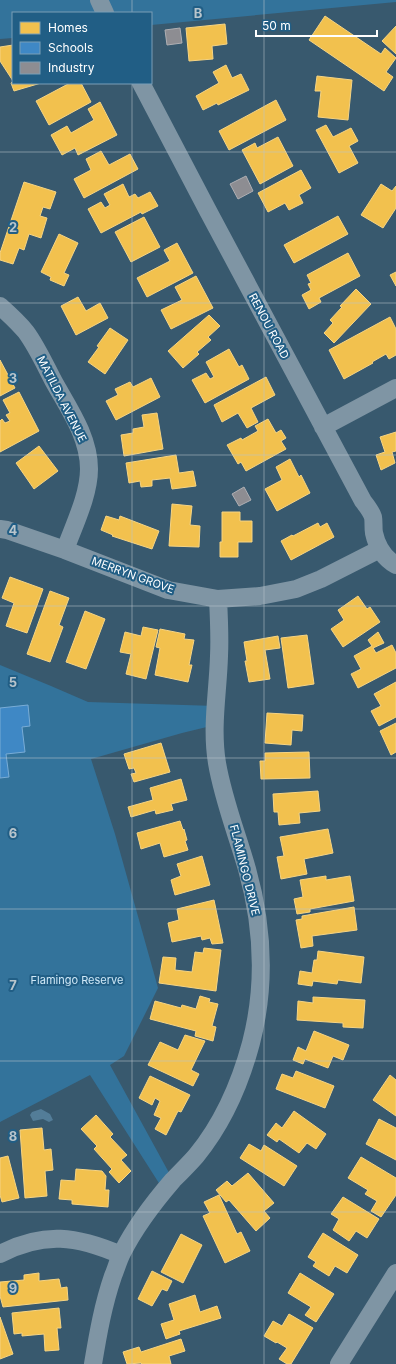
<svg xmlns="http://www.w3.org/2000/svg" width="396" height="1364" font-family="Inter,sans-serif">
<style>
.green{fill:#33739b}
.water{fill:#537d98}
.homes{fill:#f2c14e;stroke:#f6d483}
.schools{fill:#3f88c5;stroke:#79acd6}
.industry{fill:#8d8d92;stroke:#afafb3}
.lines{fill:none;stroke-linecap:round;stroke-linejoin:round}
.minor{stroke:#7f95a4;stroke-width:18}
.grid{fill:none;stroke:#b9c5cc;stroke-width:1;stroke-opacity:0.55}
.labels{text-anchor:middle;stroke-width:4;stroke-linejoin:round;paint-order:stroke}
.street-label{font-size:11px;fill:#fff;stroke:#215e85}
.park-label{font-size:11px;fill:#cfe8f7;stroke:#215e85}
.grid-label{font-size:13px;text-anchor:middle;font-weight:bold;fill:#b9c5cc;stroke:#215e85;stroke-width:4;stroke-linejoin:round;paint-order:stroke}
</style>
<rect width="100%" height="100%" fill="#38596e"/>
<path class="green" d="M 0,0 L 396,0 L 396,2 L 151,25 L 151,13 L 13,13 L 13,38 L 0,39 Z
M 0,665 L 51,686 L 88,702 L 216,706 L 215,725 L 182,733 L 91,759 L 115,834 L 158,988 L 124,1056 L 110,1065 L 173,1180 L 164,1191 L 90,1075 L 0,1122 Z"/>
<path class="water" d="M 41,1109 L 50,1114 L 53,1120 L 49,1122 L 43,1119 L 33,1121 L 30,1115 L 32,1112 Z"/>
<path class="homes" d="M 325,16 L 381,54 L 385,48 L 396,58 L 386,72 L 393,77 L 384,91 L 309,40 Z
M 225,24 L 227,44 L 212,46 L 213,59 L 189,61 L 186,28 Z
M 396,26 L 396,54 L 382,41 Z
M 13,45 L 13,81 L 0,61 L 0,47 Z
M 226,65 L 232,78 L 241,74 L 249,90 L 218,105 L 217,103 L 203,110 L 196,96 L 219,83 L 213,72 Z
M 317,76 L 352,80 L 348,120 L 318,117 L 321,91 L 315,91 Z
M 13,81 L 13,83 L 41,83 L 14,91 L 11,83 Z
M 70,83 L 81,83 L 91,102 L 49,125 L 36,101 Z
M 276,100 L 286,120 L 229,150 L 219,131 Z
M 100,102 L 117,135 L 78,155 L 75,148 L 62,155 L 51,135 L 67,126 L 71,133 L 94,120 L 88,109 Z
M 326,125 L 333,137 L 351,128 L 358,141 L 349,146 L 358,163 L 339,173 L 316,130 Z
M 278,137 L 293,166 L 260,184 L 242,150 L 255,143 L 257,148 Z
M 101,151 L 109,165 L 130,154 L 138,169 L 84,198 L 74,179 L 91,170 L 86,159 Z
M 301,170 L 311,188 L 299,195 L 303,203 L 289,210 L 285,203 L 268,212 L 258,193 Z
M 24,182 L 56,192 L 50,209 L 43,207 L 40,216 L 47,218 L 41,238 L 29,234 L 24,250 L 19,248 L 13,264 L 0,260 L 0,253 Z
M 123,184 L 129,197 L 135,194 L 138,198 L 150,192 L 158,206 L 142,214 L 141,212 L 101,233 L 88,209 L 101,202 L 105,208 L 110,205 L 104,194 Z
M 381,184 L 392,191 L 396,186 L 396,208 L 383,228 L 361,215 Z
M 338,216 L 348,234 L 294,263 L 284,245 Z
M 144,217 L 160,247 L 131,262 L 115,232 Z
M 59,234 L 78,243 L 64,273 L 69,275 L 64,286 L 50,280 L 51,277 L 41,272 Z
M 177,243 L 193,273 L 147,297 L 137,278 L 170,261 L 164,250 Z
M 348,253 L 360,276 L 319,298 L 321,302 L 309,309 L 302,295 L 311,290 L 308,284 L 311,283 L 307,275 Z
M 396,272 L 396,286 L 390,275 Z
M 196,276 L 213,308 L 171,329 L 161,310 L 182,300 L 175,287 Z
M 356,289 L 371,304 L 334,343 L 324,333 L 333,323 L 330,320 L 342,307 L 340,306 Z
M 78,297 L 86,311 L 100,303 L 108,318 L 76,335 L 61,306 Z
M 209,315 L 220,326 L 208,337 L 211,340 L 197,352 L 199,354 L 183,368 L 168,351 Z
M 390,317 L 396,329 L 396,355 L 389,359 L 386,354 L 372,362 L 373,363 L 344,379 L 329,350 Z
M 110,328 L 128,340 L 105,374 L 88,362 L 99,347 L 97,346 Z
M 229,349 L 239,367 L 242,365 L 249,379 L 205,403 L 192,380 L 206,373 L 210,379 L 214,377 L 206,362 Z
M 0,360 L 15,388 L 0,396 Z
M 266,377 L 275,395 L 251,408 L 258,422 L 247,428 L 238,413 L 222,422 L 214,405 Z
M 151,378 L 160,397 L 116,420 L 106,401 L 118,395 L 115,389 L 130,382 L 133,387 Z
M 19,392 L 39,431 L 0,452 L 0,421 L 2,419 L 5,423 L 10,421 L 6,415 L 10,413 L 3,400 Z
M 157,413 L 163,449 L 124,456 L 121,435 L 133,433 L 133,429 L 144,427 L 142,415 Z
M 268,419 L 276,433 L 281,430 L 286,438 L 281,441 L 286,449 L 246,471 L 241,462 L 238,464 L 227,445 L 241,438 L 242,440 L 258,431 L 255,426 Z
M 396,432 L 396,451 L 392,452 L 395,463 L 381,470 L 376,455 L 385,452 L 380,437 Z
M 39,446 L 58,471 L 34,489 L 16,463 Z
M 176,455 L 179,473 L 193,471 L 196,486 L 172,489 L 170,478 L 152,480 L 152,486 L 141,487 L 140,481 L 129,483 L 126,463 Z
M 290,459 L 299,477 L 301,475 L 310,493 L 277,511 L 265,489 L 282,480 L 276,467 Z
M 172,504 L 192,506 L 190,525 L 200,526 L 199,547 L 169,546 Z
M 222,512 L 240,512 L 240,521 L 252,521 L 252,542 L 238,542 L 238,557 L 220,557 L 220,542 L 222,542 Z
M 106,516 L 119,520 L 120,516 L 159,531 L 152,549 L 112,536 L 113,535 L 101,530 Z
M 318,523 L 320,527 L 327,523 L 334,537 L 291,560 L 281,541 L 292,535 L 293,536 Z
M 10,577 L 43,589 L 27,633 L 6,626 L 14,603 L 2,598 Z
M 50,591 L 69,598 L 59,625 L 63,627 L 50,662 L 27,654 Z
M 358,596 L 367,609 L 370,607 L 380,622 L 343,647 L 331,629 L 344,620 L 338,610 Z
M 85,611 L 105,619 L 86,669 L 66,662 Z
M 143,627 L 158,630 L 146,679 L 126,674 L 131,654 L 120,652 L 125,632 L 141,636 Z
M 160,629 L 185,634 L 184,639 L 194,640 L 189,665 L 192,665 L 188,682 L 155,675 L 160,648 L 156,647 Z
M 378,632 L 384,643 L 373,648 L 376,653 L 392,645 L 396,653 L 396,668 L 358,688 L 351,674 L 361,669 L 354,656 L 372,646 L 368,640 Z
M 307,635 L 314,684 L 288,688 L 281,638 Z
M 278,636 L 280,648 L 265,650 L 270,679 L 249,682 L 245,661 L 247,661 L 244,642 Z
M 396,682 L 396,717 L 379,726 L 371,711 L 381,706 L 374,694 Z
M 267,713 L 303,715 L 302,731 L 292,730 L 291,745 L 265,743 Z
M 396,723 L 396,752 L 391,755 L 380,731 Z
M 161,743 L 170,772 L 134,782 L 131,774 L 136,773 L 134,768 L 129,769 L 124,754 Z
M 309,752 L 310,778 L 261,779 L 260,761 L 265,761 L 265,753 Z
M 181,779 L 187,800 L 171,804 L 173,810 L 156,814 L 155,810 L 131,817 L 128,807 L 153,800 L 150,788 Z
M 318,791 L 320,811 L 299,813 L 300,823 L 279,825 L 278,812 L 274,812 L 273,794 Z
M 180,821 L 183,830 L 184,829 L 187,840 L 185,841 L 188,850 L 164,857 L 160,843 L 141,849 L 137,833 Z
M 328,829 L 333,853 L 304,859 L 307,874 L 281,879 L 277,857 L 284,856 L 280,837 Z
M 202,856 L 210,885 L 175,895 L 171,880 L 181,876 L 177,864 Z
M 326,876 L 326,880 L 350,876 L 354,901 L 310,909 L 310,912 L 297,914 L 294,899 L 303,897 L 300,880 Z
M 214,900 L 223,943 L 212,944 L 210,938 L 202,940 L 201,936 L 172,942 L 168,923 L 179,920 L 177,909 Z
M 354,907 L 357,930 L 312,936 L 313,946 L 301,948 L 296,920 L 302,919 L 302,916 Z
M 204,948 L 221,950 L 216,991 L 159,983 L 163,957 L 176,958 L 175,970 L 192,972 L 195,952 L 203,953 Z
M 318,951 L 364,957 L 361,983 L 338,980 L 337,984 L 313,981 L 312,986 L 298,984 L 300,971 L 312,973 L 314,960 L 317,960 Z
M 200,996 L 210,999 L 209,1002 L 218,1004 L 212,1026 L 216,1027 L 213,1041 L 195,1036 L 196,1031 L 150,1019 L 155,1001 L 181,1008 L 182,1005 L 196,1009 Z
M 313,997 L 365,1000 L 363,1028 L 343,1027 L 343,1023 L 297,1020 L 298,1001 L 313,1003 Z
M 314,1031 L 349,1045 L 343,1060 L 333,1056 L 328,1068 L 305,1059 L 303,1064 L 293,1060 L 298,1047 L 306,1051 Z
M 185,1035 L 205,1041 L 191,1070 L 199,1074 L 193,1086 L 148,1065 L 160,1042 L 178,1050 Z
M 296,1071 L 334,1086 L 325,1108 L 276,1089 L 282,1074 L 293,1078 Z
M 390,1075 L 396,1080 L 396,1116 L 373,1100 Z
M 150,1076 L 190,1095 L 181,1112 L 178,1111 L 166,1135 L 155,1129 L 161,1118 L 154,1115 L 160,1101 L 155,1098 L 152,1105 L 139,1098 Z
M 294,1111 L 326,1134 L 316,1149 L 307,1143 L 299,1153 L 279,1139 L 277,1142 L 267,1135 L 276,1123 L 282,1128 Z
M 96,1115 L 113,1134 L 110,1137 L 127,1155 L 121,1160 L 131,1171 L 119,1183 L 109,1172 L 112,1169 L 94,1149 L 97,1146 L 81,1129 Z
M 379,1119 L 396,1128 L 396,1160 L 366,1144 Z
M 42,1128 L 44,1150 L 51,1149 L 53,1170 L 45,1171 L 47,1196 L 25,1198 L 20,1130 Z
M 249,1144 L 261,1151 L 264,1145 L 297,1166 L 284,1186 L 240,1158 Z
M 8,1156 L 19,1198 L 2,1202 L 0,1195 L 0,1158 Z
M 361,1157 L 396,1178 L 396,1195 L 381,1217 L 371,1211 L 377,1201 L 365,1194 L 368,1190 L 348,1178 Z
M 76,1169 L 102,1171 L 106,1176 L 105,1190 L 109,1190 L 108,1207 L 72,1204 L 72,1200 L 59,1199 L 61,1180 L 75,1181 Z
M 248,1173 L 274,1203 L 264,1211 L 270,1218 L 256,1231 L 229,1200 L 226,1202 L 216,1190 L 227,1181 L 232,1186 Z
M 219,1195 L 237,1234 L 241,1232 L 250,1251 L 225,1263 L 203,1216 L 210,1213 L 204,1202 Z
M 343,1197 L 379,1219 L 367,1238 L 356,1231 L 349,1241 L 333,1230 L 339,1219 L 331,1214 Z
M 323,1233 L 358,1255 L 347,1273 L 335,1266 L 329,1276 L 313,1266 L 316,1262 L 308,1257 Z
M 181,1234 L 202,1245 L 183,1283 L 161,1272 Z
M 152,1271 L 172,1281 L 167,1291 L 162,1289 L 152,1306 L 138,1299 Z
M 39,1273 L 39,1281 L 59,1279 L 61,1288 L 67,1287 L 68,1300 L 3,1307 L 0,1296 L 0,1282 L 24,1280 L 24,1275 Z
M 300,1273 L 334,1294 L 316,1322 L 305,1315 L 311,1307 L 288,1293 Z
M 195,1295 L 200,1312 L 217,1306 L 221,1318 L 179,1331 L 180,1334 L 166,1339 L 161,1324 L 174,1320 L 169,1304 Z
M 59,1308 L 61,1328 L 57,1328 L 59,1350 L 45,1351 L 44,1334 L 22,1336 L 22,1333 L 14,1334 L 12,1313 Z
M 289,1314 L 313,1328 L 291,1364 L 287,1364 L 279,1359 L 287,1348 L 277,1342 L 276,1343 L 264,1336 L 273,1321 L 282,1326 Z
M 0,1317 L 13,1354 L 0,1359 Z
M 181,1339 L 185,1351 L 169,1356 L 171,1364 L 142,1364 L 141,1363 L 127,1364 L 123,1352 L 139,1347 L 141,1352 Z"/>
<path class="schools" d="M 28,705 L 30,726 L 22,727 L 25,752 L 6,754 L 9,777 L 0,778 L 0,708 Z"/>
<path class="industry" d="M 180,28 L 182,43 L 167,45 L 165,30 Z
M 246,176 L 253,191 L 238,199 L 230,184 Z
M 244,487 L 251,500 L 239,506 L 232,494 Z"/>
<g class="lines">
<path class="minor" d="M 99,0 L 105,13
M 141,83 L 207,209 L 363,501 C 367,506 371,511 373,517 C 374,522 373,527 374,533 C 377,547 384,558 396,565
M 0,306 C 9,314 18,322 26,332 C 37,347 45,365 54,382 C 69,409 89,437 89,469 C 89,495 74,525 65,550
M 323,427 L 396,388
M 0,529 L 7,530 L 65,550 L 168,590 L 218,599 L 260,596 L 296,589 L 321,579 L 380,549
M 0,1254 C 44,1231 77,1236 121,1255
M 93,1364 C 98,1334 103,1305 113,1276 C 116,1269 118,1261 122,1253 C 135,1227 154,1202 173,1180 C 181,1172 189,1164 196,1156 C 223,1123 240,1084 251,1043 C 266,985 263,926 247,869 C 237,834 223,799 217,763 C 211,727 218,692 219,656 C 220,637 219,618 218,599
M 339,1364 L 396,1273"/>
</g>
<path class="grid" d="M 132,0 L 132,13M 264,0 L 264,1364M 132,83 L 132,1364M 0,152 L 396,152M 0,303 L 396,303M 0,455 L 396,455M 0,606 L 396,606M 0,758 L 396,758M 0,909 L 396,909M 0,1061 L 396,1061M 0,1212 L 396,1212"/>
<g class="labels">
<g class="street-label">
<text transform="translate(269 326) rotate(62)" y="4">RENOU ROAD</text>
<text transform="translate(62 399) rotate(63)" y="4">MATILDA AVENUE</text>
<text transform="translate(133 575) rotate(20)" y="4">MERRYN GROVE</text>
<text transform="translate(245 870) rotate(76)" y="4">FLAMINGO DRIVE</text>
</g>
<g class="park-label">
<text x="77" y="984">Flamingo Reserve</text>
</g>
</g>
<g class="grid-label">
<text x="198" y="18">B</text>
<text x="13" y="232">2</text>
<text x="13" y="383">3</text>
<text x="13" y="535">4</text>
<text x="13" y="687">5</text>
<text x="13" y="838">6</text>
<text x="13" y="990">7</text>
<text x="13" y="1141">8</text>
<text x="13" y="1293">9</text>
</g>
<rect x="12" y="12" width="140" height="72" fill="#215e85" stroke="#7a9eb6"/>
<rect x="20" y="22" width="20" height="12" fill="#f2c14e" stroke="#7a9eb6"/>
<text x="48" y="32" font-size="12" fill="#ffffff">Homes</text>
<rect x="20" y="42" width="20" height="12" fill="#3f88c5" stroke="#7a9eb6"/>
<text x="48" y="52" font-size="12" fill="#ffffff">Schools</text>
<rect x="20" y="62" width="20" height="12" fill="#8d8d92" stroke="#7a9eb6"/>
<text x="48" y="72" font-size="12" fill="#ffffff">Industry</text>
<path d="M256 30v6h121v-6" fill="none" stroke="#ffffff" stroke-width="2"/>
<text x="262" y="30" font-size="12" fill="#ffffff" stroke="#215e85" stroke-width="3" paint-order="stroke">50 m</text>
</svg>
